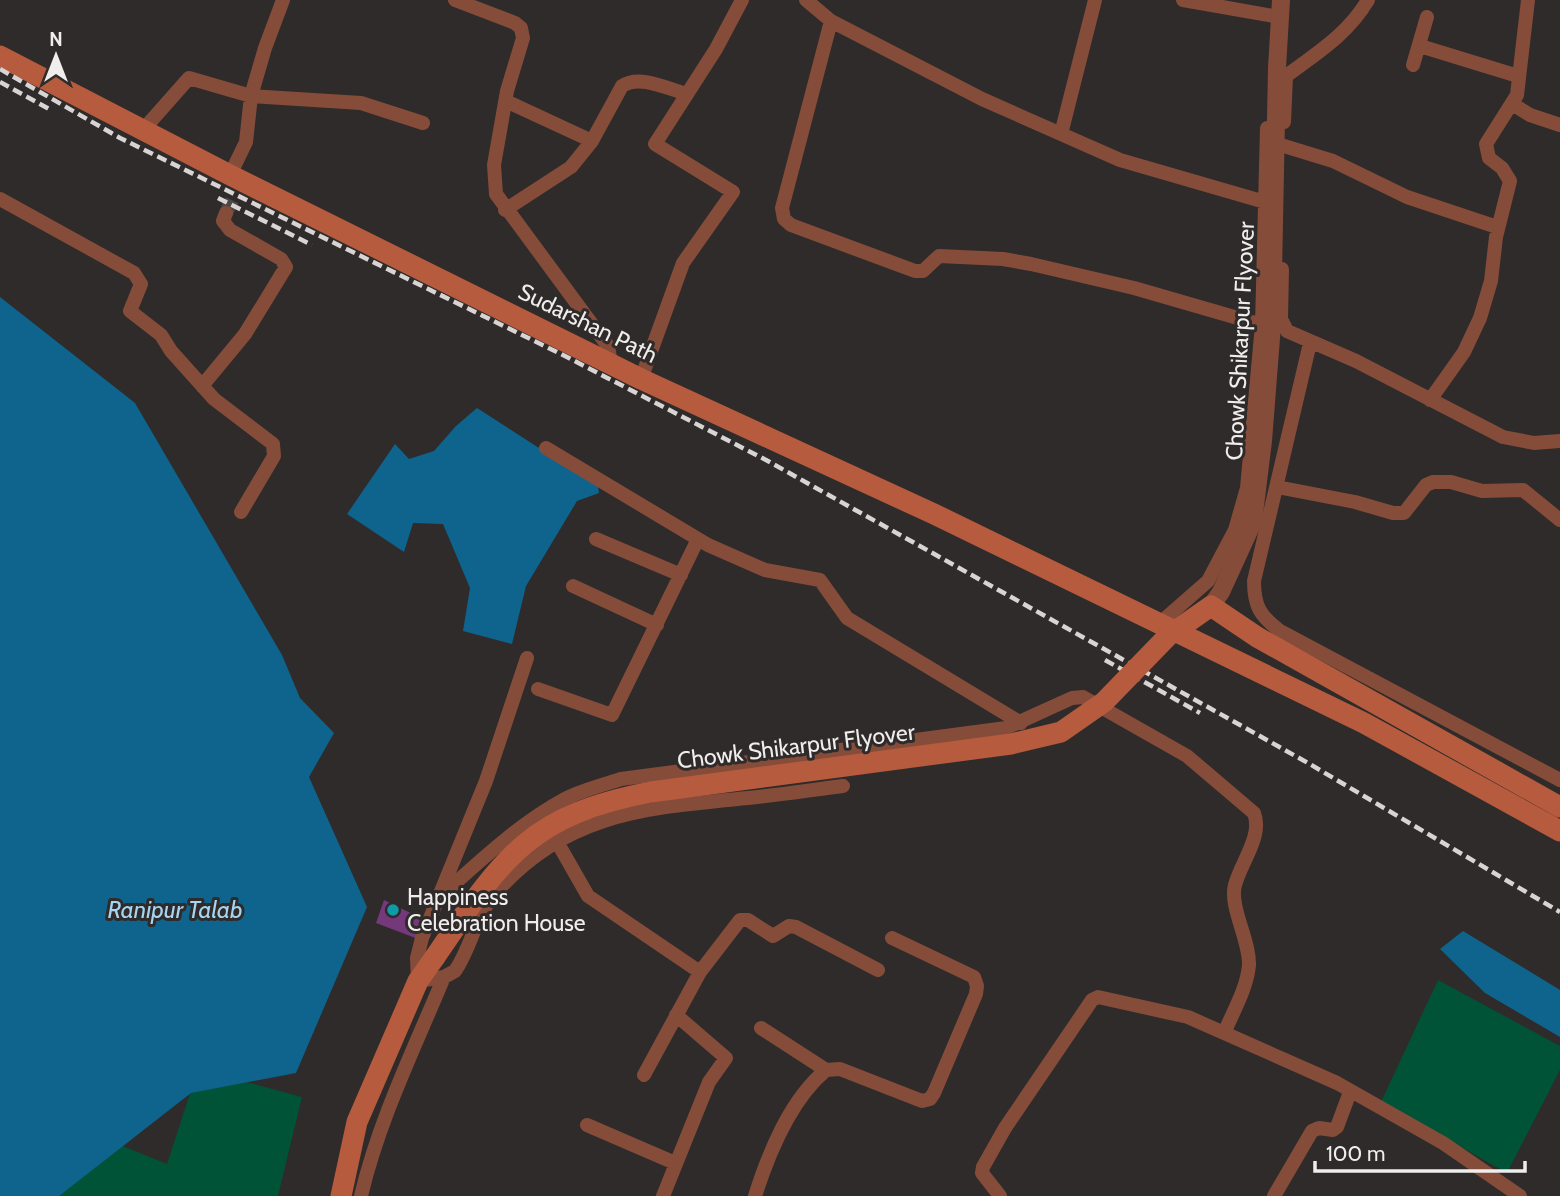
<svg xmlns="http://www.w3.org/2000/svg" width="1560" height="1196" font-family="Cabin,sans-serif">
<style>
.green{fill:#005337}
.water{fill:#0f648e}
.building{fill:#74387b}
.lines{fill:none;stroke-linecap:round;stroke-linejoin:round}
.minor-tunnel{stroke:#4b4847;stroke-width:14;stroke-dasharray:14 7;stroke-linecap:butt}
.minor{stroke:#854c3a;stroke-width:14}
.tertiary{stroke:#854c3a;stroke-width:18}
.secondary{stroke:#b65b3e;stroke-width:21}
.rail{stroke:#d7d4d3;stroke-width:4.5;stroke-dasharray:10 5;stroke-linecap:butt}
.secondary-bridge{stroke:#b65b3e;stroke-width:21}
.culture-dot{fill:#0f9aa8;stroke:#2e2b2a;stroke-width:2.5}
.labels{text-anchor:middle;stroke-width:6;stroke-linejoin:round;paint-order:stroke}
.street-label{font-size:23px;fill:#f0eded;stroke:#2e2b2a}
.poi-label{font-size:23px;fill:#f0eded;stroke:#2e2b2a;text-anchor:start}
.water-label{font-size:24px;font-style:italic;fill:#a7d4f1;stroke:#2e2b2a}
</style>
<rect width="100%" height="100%" fill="#2e2b2a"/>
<path class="green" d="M 1438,980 L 1560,1046 L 1560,1070 L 1507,1173 L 1381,1102 Z
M 198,1069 L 302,1097 L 278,1196 L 0,1196 L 0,1096 L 167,1164 Z"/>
<path class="water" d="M 0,297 L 135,403 L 282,655 L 300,698 L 334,733 L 309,777 L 367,907 L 296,1073 L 191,1093 L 59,1196 L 0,1196 Z
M 477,408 L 598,486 L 599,493 L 577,501 L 526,586 L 512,644 L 463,631 L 470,588 L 443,524 L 413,523 L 404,552 L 347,514 L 395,444 L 409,459 L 434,451 L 456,426 Z
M 1463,931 L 1560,990 L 1560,1037 L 1485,993 L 1440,949 Z"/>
<path class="building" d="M 384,900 L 425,920 L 418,939 L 376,923 Z"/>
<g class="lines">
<path class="minor-tunnel" d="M 226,213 L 235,194"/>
<path class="minor" d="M 455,0 L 515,23 L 521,28 L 523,38 L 507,91 L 494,165 L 496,194 L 608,346 L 611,364
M 806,0 L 831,21 L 982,99 L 1120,160 L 1265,202
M 1183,0 L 1279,17
M 831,21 L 782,208 L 784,219 L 791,225 L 915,271 L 923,271 L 939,256 L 1003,259 L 1031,264 L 1134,288 L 1262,325
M 1420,46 L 1518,76
M 1413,65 L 1427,17
M 1286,76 C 1317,53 1348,34 1368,0
M 506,101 L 592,141
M 1514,105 L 1530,115 L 1560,125
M 1284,122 L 1286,76
M 143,130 L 189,78 L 251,96 L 361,103 L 423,123
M 1061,134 L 1095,0
M 1284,146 L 1333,161 L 1407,197 L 1497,227
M 230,175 L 246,142 L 251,96 L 265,48 L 283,0
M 0,199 L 134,273 L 141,284 L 130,311 L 161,335 L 171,351 L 214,399 L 273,444 L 274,456 L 241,512
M 505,210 L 571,167 L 592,141 L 622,86 C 640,74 668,89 687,94
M 1282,269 L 1281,319 L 1287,331 L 1356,361 L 1503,437 L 1534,443 L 1560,441
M 1310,343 L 1254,581 C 1254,606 1260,616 1280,631 L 1560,780
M 641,379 L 683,263 L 733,192 L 655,144 L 716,49 L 742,0
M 202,386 L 245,334 L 286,267 L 281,259 L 230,230 L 223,221 L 226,213
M 1430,400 L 1464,352 L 1480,318 L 1491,281 L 1496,237 L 1510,181 L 1502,168 L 1489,158 L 1486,144 L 1517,95 L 1528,0
M 546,448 L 708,545 L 765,570 L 820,580 L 847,618 L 1021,723
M 1277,487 L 1355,502 L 1393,513 L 1404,513 L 1426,485 L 1433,482 L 1451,482 L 1482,491 L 1523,490 L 1560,520
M 596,539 L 681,575
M 573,586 L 657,625
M 1160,623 L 1208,581 L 1235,530 L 1247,488 L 1262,325 L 1267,128
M 527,658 L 486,781 L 422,938 L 417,958 L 418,981 L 444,977 L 455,971 C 471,948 475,918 493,896 C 564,812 647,808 748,798 C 780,795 811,790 843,786
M 538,689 L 612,715 L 698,539
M 556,840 L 588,896 L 700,972
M 442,895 C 481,860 519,824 565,799 C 582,790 603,785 621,779 L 1006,728 L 1072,698 L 1083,697 L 1187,756 L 1254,813 C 1263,836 1241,862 1235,885 C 1229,906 1250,941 1249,965 C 1247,988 1234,1010 1225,1031
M 761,1028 L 826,1070
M 644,1075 L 700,972 L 740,920 L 748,920 L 773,936 L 789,926 L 796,927 L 878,970
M 587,1125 L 675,1163
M 361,1196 C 379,1120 414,1049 444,977
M 663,1196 L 709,1082 L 726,1058 L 676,1015
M 755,1196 C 769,1152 790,1100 826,1070 L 840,1069 L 922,1101 L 930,1099 L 934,1093 L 976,994 L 977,986 L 974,977 L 892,938
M 1000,1196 L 982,1173 L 983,1167 L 1005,1128 L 1092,1000 L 1098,997 L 1188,1017 L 1337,1083 L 1443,1143 L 1520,1196
M 1274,1196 L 1312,1131 L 1319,1128 L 1333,1130 L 1337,1127 L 1350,1092"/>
<path class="tertiary" d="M 1211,606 L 1221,592 L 1253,522 L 1263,441 L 1272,325 L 1277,68 L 1281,0"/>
<path class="secondary" d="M 0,56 L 230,175 L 641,379 L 934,514 L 1364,723 L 1560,831
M 341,1196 L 357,1122 L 418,981 L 435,957"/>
<path class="rail" d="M 0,69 L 120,138 L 563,355 L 766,460 L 1308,763 L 1560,912
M 0,82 L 51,110
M 218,198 L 312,245
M 1105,660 L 1200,713"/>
<path class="secondary-bridge" d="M 435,957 C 502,859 528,815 651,792 L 1011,744 L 1061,732 L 1104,702 L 1168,636 L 1211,606 L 1257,637 L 1560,807"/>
</g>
<circle class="culture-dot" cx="393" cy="910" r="7"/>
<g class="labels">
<g class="street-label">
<text transform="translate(588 323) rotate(26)" y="8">Sudarshan Path</text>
<text transform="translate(1240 341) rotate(-87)" y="8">Chowk Shikarpur Flyover</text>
<text transform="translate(796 746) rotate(-7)" y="8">Chowk Shikarpur Flyover</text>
</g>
<g class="poi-label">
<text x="407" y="905">Happiness<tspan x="407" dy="26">Celebration House</tspan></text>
</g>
<g class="water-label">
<text x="175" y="918">Ranipur Talab</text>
</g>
</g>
<g transform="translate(56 56)" stroke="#2e2b2a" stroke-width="5" paint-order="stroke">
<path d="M0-5L12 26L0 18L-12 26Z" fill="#f0eded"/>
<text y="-10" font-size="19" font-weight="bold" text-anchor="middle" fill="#f0eded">N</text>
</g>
<path d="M1315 1161v10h210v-10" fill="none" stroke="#f0eded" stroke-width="3.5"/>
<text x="1326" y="1161" font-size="21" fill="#f0eded" stroke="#2e2b2a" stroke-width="5" paint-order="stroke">100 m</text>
</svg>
